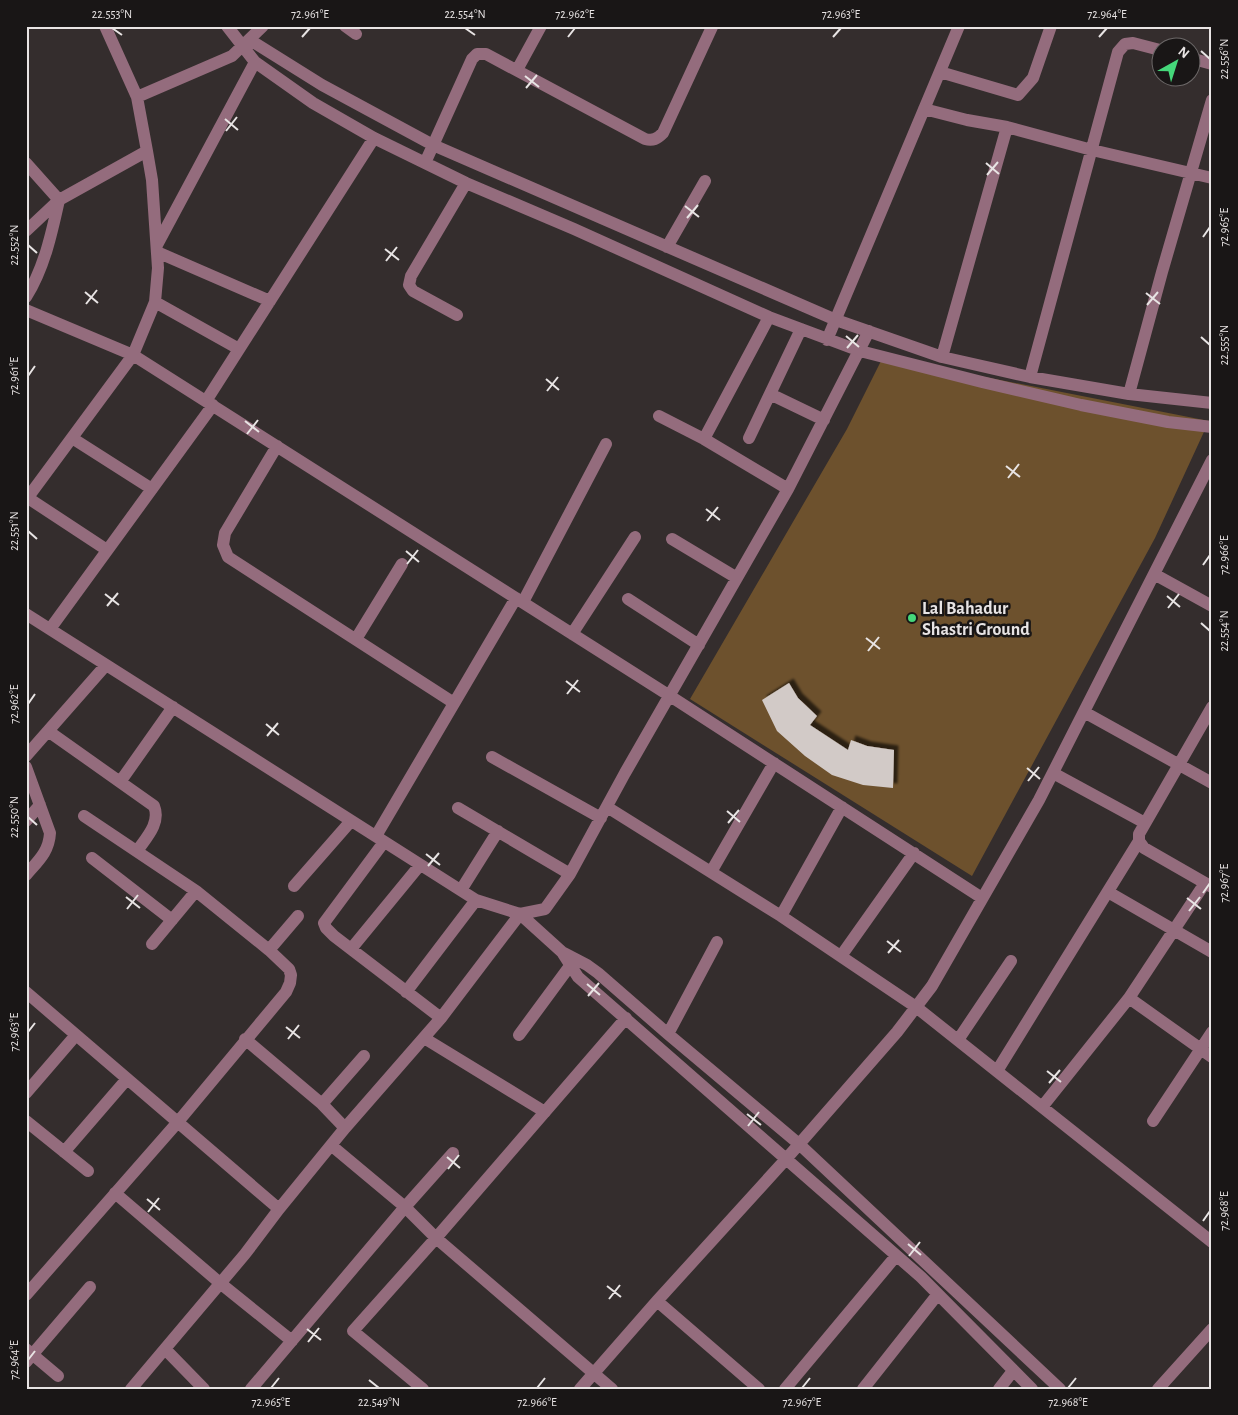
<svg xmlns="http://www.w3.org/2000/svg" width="1238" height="1415" font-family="'Alegreya Sans',sans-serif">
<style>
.green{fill:#6d512d}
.building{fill:#d2cac7;filter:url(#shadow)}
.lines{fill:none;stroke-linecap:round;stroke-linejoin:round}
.minor{stroke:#946c7d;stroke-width:12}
.ticks{fill:none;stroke:#e8e4e4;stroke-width:2}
.poi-dot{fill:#45d77a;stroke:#191616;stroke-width:2}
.labels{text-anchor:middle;stroke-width:5;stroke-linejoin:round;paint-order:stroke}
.poi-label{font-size:18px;font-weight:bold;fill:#e8e4e4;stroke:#191616;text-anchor:start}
.neatline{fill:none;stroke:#e8e4e4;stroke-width:2}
.ticks-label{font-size:12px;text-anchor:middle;fill:#e8e4e4}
</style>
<defs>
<filter id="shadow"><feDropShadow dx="4.5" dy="-4.5" stdDeviation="1" flood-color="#0009"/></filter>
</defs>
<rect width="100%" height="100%" fill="#342d2d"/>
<path class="green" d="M 883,357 L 1209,421 L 1155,538 L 972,876 L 690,699 L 847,429 Z"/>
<path class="building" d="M 789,683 L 798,698 L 817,716 L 810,725 L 848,750 L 851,740 L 867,746 L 894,750 L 893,788 L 863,785 L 832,775 L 805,756 L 777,731 L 762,700 Z"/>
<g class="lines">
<path class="minor" d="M 227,26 L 255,62 L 313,103 L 374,138 L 466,183 L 574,229 L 769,317 L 860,351 L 982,382 L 1081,405 L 1168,422 L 1212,427
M 345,26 L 356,34
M 250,40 L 322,85 L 433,145 L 836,320 L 942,357 L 1030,377 L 1129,394 L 1212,403
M 1190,58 L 1212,64
M 517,70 L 541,26
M 940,72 L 1018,95 L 1033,78 L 1051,26
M 137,97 L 232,56 L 263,26
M 924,109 L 967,120 L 1007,127 L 1092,150 L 1212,178
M 26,163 L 59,200 C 52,232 44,269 26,297
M 425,163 L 472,59 L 477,54 L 486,54 L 645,139 C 653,141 657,139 663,133 L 712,27
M 26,231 L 59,200 L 147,151
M 157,245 L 255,62
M 667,247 L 705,181
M 157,252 L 270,301
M 155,302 L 239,349
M 26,310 L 133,355 L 670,696 L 982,898
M 457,315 L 413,291 L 409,285 L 411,276 L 466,183
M 827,340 L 959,26
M 942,357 L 1007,127
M 1030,377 L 1118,52 L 1125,44 L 1133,43 L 1160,50
M 770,394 L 824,420
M 1129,394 L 1162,272 L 1212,100
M 206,401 L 374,138
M 659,416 L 704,439 L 788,489
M 72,438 L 152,489
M 749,438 L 801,329
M 704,439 L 769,317
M 277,446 L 225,533 L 223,545 L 228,557 L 454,703
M 28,498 L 107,550
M 26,500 L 133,355 L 155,302 L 158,268 L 152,180 L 147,151 L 137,97 L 105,26
M 672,539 L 737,578
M 1154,574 L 1212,606
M 628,599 L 699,645
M 523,602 L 606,444
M 26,614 L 476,900 L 520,914 L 562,952 L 578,977 L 921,1277 L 1032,1389
M 50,629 L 213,405
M 572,634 L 635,537
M 356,639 L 402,564
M 1212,707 L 1139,834 L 1139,841 L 1144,848 L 1212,887
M 1084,712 L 1212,783
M 48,731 L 154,806 C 161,823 146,838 137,851
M 26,756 L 106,665
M 492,757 L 601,818
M 26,767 L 50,833 C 49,852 38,861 26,875
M 1053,773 L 1145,823
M 120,782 L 173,707
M 607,807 L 781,916 L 916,1007 L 1212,1242
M 458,808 L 570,874
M 26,821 L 40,805
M 376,836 L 516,598
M 384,842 L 324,923 L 326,928 L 334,936 L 441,1018
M 92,858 L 172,920
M 711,872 L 774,763
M 294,886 L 351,821
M 461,890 L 498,831
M 1108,892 L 1212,952
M 781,916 L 842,807
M 152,944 L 196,891
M 351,949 L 420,865
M 269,950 L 298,916
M 564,953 L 587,965 L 598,973 L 668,1034 L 799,1144 L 1060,1389
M 841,956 L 914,853
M 26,992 L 279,1209
M 406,992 L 476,900
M 1129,998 L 1205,883
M 668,1034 L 717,942
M 519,1035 L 575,959
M 424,1038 L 545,1112
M 245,1039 L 322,1104 L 345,1128
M 958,1040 L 1011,961
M 997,1071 L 1139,841
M 26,1093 L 76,1035
M 322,1104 L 364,1056
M 1042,1107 L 1129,998 L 1212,1057
M 26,1121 L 88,1171
M 1153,1121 L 1212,1032
M 332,1146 L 405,1207 L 436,1238 L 612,1389
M 64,1152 L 127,1079
M 115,1193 L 220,1283 L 292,1341
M 26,1295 L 177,1123 L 286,992 L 290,983 L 291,975 L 289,969 L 269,950 L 196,891 L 84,816
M 657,1301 L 759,1389
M 26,1349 L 58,1376
M 165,1349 L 204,1389
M 26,1362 L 90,1287
M 131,1389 L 245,1254 L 279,1209 L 345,1128 L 441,1018 L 520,914 L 545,909 L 570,874 L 625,773 L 788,489 L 869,331
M 251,1389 L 405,1207 L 453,1153
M 423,1389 L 353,1331 L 436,1238 L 626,1018
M 580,1389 L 657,1301 L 787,1158 L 897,1032 L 932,986 L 1039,800 L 1212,460
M 785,1389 L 896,1256
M 863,1389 L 938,1294
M 999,1389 L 1013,1371
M 1158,1389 L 1212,1329"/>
</g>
<path class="ticks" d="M 112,28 L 122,35M 465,28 L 475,35M 302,37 L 310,28M 568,37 L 575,28M 833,37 L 841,28M 1099,37 L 1107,28M 1201,51 L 1210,59M 525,76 L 539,87M 526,88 L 537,75M 225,119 L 238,130M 226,131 L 237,117M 986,163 L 999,174M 987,175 L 998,162M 685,206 L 699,217M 687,218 L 698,205M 1203,237 L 1210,227M 28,245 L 37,253M 385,249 L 399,260M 386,261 L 397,247M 85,292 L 98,303M 1146,293 L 1160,304M 86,304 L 97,290M 1147,305 L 1158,292M 846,336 L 859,347M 1201,337 L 1210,345M 847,348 L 858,335M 28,376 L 35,366M 546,379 L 559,390M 547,391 L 558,377M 245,421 L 259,432M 247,434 L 258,420M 1006,466 L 1020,477M 1008,478 L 1019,464M 706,509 L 720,520M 707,521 L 718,507M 28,531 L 37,539M 406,551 L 419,562M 407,564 L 418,550M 1203,565 L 1210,555M 105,594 L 119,605M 1167,596 L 1180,607M 107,606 L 118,593M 1168,608 L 1179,594M 1201,623 L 1210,631M 866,638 L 880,649M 868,651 L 879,637M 566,681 L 580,692M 567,694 L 578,680M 28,704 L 35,694M 266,724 L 279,735M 267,736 L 278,723M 1027,768 L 1040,779M 1028,781 L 1039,767M 727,811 L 740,822M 28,817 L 37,825M 728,823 L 739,810M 426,854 L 440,865M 428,866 L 439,853M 1203,893 L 1210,883M 126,897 L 140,908M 1187,898 L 1201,909M 127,909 L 138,895M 1189,911 L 1200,897M 887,941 L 901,952M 888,953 L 899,940M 587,984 L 600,995M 588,996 L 599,983M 286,1027 L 300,1038M 28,1032 L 35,1023M 288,1039 L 299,1025M 1047,1071 L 1061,1082M 1049,1083 L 1060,1070M 747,1114 L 761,1125M 748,1126 L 759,1112M 447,1157 L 460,1168M 448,1169 L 459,1155M 147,1199 L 160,1210M 148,1212 L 159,1198M 1203,1221 L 1210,1211M 908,1244 L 921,1255M 909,1256 L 920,1242M 607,1286 L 621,1297M 609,1299 L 620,1285M 307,1329 L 321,1340M 308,1342 L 319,1328M 28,1360 L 35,1351M 369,1380 L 379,1388M 271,1388 L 279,1378M 537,1388 L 545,1378M 802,1388 L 810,1378M 1068,1388 L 1076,1378"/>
<circle class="poi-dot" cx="912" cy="618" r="5"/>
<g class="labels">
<g class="poi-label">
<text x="922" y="614">Lal Bahadur<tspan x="922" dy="21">Shastri Ground</tspan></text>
</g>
</g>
<rect width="1238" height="1415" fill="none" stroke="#191616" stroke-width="55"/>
<g transform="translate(1176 62) rotate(39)"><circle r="24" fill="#191616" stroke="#6c6868"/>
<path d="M0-4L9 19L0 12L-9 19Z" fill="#45d77a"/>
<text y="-8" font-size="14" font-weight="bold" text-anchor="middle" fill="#e8e4e4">N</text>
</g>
<rect x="28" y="28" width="1182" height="1360" class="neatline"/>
<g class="ticks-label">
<text x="112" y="18">22.553°N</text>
<text x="310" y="18">72.961°E</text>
<text x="465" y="18">22.554°N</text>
<text x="575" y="18">72.962°E</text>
<text x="841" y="18">72.963°E</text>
<text x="1107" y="18">72.964°E</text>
<text transform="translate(1224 59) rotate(-90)" y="4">22.556°N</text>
<text transform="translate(1224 227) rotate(-90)" y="4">72.965°E</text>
<text transform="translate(14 245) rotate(-90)" y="4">22.552°N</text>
<text transform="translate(1224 345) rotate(-90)" y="4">22.555°N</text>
<text transform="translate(14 376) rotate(-90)" y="4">72.961°E</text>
<text transform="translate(14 531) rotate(-90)" y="4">22.551°N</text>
<text transform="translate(1224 555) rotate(-90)" y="4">72.966°E</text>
<text transform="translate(1224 631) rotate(-90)" y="4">22.554°N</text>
<text transform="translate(14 704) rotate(-90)" y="4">72.962°E</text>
<text transform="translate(14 817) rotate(-90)" y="4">22.550°N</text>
<text transform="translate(1224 883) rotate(-90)" y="4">72.967°E</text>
<text transform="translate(14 1032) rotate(-90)" y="4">72.963°E</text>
<text transform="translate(1224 1211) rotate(-90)" y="4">72.968°E</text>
<text transform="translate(14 1360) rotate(-90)" y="4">72.964°E</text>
<text x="271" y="1406">72.965°E</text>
<text x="379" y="1406">22.549°N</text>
<text x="537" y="1406">72.966°E</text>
<text x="802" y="1406">72.967°E</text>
<text x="1068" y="1406">72.968°E</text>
</g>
</svg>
